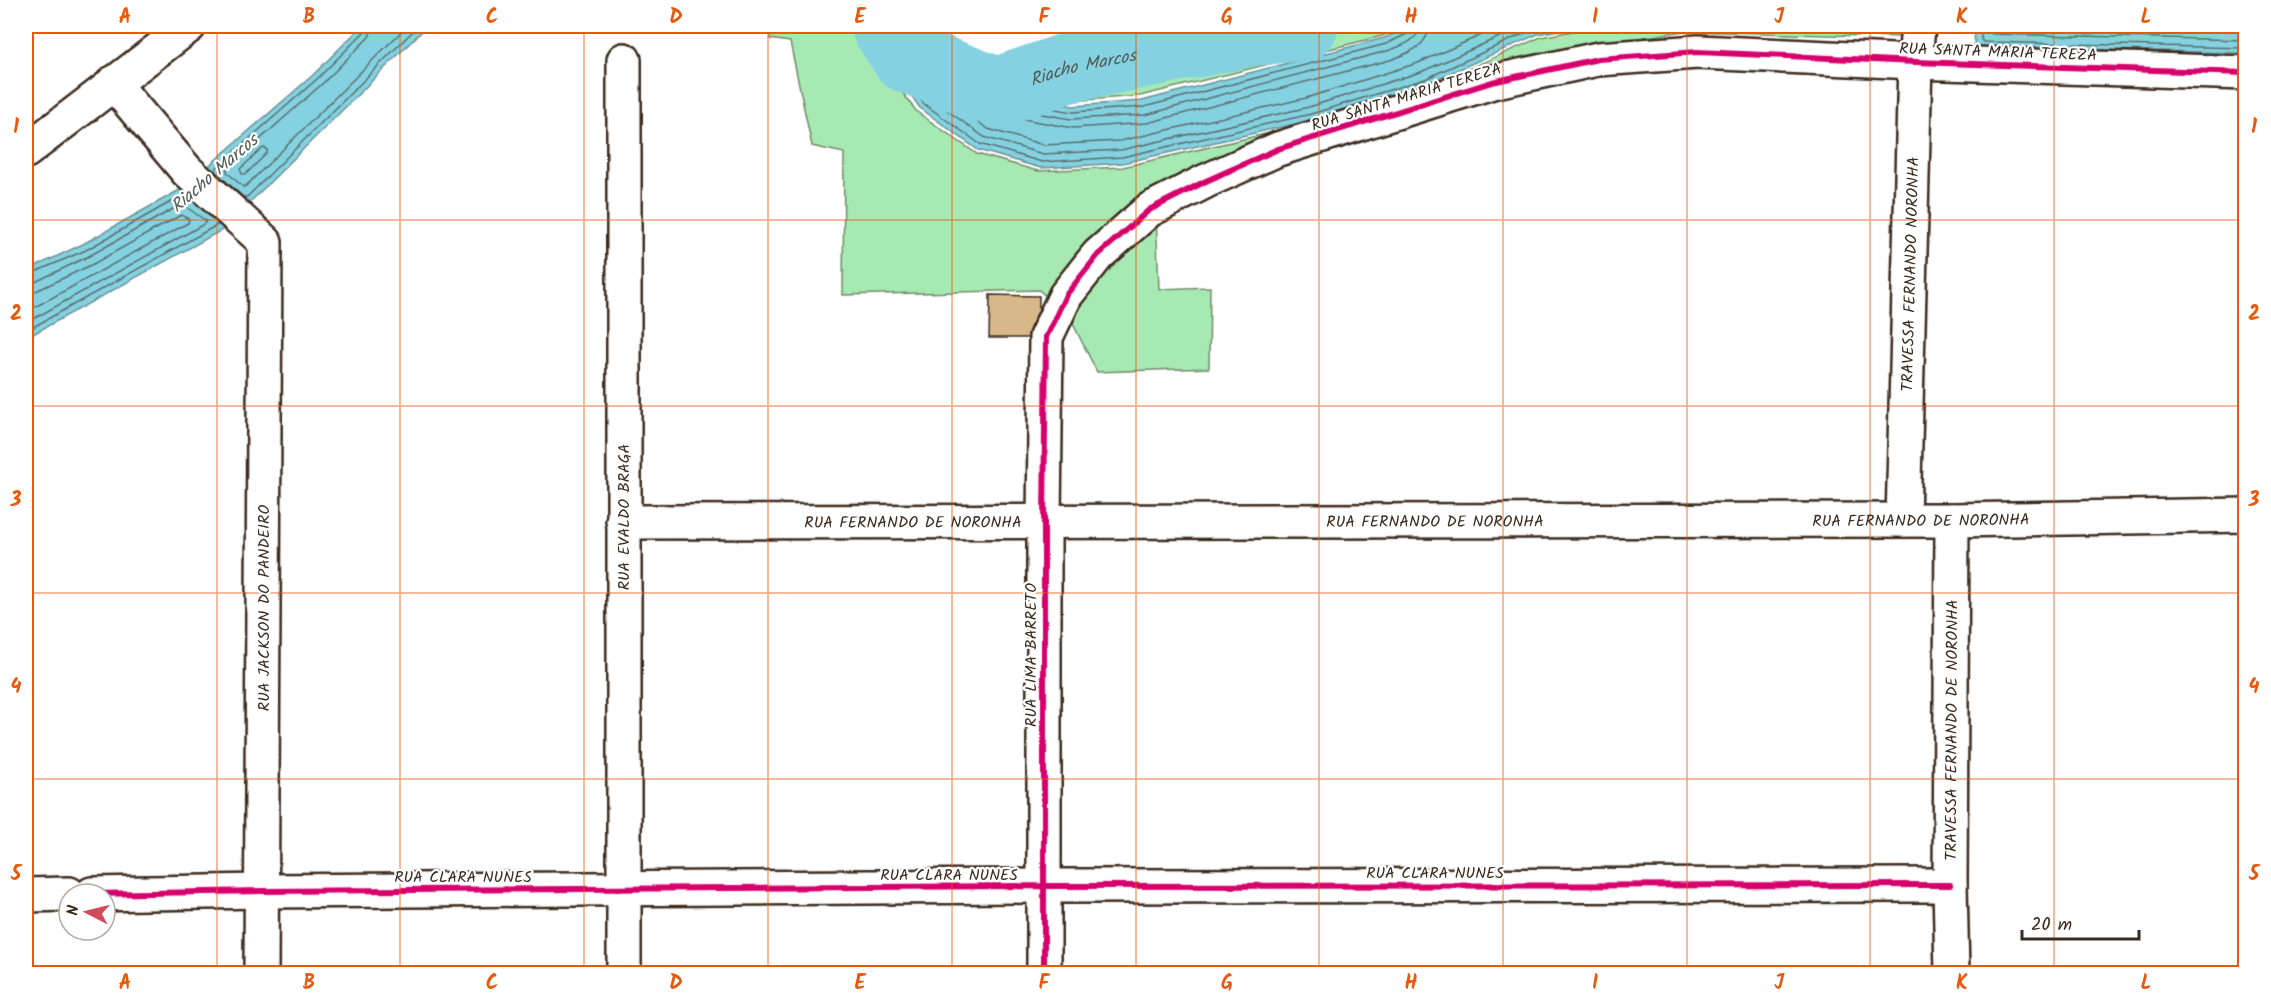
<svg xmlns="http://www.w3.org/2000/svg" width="2271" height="999" font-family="Kalam,sans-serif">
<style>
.green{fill:#a7e9b3;stroke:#718a68;stroke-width:1.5}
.water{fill:#84d2e1;stroke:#678f93;stroke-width:1.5}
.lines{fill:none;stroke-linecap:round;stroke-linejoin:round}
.shore{stroke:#586d6c;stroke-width:1.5}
.river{stroke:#84d2e1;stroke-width:70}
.building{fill:#d8b88b;stroke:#3b2a1e;stroke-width:1.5}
.minor-casing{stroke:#3b2a1e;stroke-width:38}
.minor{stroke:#fff;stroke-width:33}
.cycleway-casing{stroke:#fff;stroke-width:10}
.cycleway{stroke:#d6006c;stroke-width:6}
.grid{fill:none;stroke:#e8590c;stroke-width:1.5;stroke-opacity:0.55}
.labels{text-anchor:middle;stroke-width:4.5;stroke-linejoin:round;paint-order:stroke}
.street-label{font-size:16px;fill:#3b2a1e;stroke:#fff}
.water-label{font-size:18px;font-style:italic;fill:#515c58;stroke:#fff}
.neatline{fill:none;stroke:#e8590c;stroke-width:2}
.grid-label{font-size:20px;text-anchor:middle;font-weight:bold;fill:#e8590c}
</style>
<rect width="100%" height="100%" fill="#fff"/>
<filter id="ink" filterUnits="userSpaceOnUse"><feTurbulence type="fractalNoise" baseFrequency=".0167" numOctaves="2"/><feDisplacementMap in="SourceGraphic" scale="12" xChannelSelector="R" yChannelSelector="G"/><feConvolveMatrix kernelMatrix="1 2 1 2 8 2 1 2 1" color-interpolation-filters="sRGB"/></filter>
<g filter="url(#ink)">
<path class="green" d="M 771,26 L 857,26 L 877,59 L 917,112 L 977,154 L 1038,171 L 1123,167 L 1313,123 L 1427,87 L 1541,37 L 1599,26 L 1903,26 L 1901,37 L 1684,31 L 1588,46 L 1155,188 L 1159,289 L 1210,287 L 1209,368 L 1097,372 L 1071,320 L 1039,290 L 843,295 L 844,153 L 812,146 L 790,42 L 770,39 Z
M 1067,26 L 1405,26 L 1382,36 L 1140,96 L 1071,101 Z"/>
<path class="water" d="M 362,26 L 427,26 L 245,207 L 204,170 L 313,75 Z
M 861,26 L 932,26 L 977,74 L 1017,96 L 1073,106 L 1142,101 L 1384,38 L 1412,26 L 1580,26 L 1538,34 L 1426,84 L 1312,120 L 1123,163 L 1041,168 L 978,150 L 920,108 Z
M 1975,26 L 2245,26 L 2245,53 L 1974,47 Z
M 185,187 L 233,224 L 26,338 L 26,271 L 83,244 Z"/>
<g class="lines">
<path class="shore" d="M 365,26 L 364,32 L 317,79 L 215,169 L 216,172 L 243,197 L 247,197 L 418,26
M 373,26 L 369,37 L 322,84 L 227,169 L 227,172 L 243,187 L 246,186 L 407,26
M 868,26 L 924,104 L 980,144 L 1042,162 L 1122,157 L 1311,114 L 1425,79 L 1536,28 L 1549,26
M 877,26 L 930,98 L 984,137 L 1043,154 L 1121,150 L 1309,107 L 1421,72 L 1524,26
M 888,26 L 936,92 L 988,129 L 1044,145 L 1120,141 L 1306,98 L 1418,63 L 1502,26
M 911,26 L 912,34 L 916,42 L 962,91 L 1006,116 L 1073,128 L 1147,123 L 1390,60 C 1408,53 1428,47 1429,26
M 920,26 L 923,36 L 970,86 L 1013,109 L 1071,119 L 1145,115 L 1387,51 C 1400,46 1418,42 1420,26
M 928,26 L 930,32 L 973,78 L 1014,102 L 1073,112 L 1144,107 L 1386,44 L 1409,33 L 1412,26
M 1981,26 L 1981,39 L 1983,42 L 2246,48
M 1989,26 L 1989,32 L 1992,34 L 2246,40
M 2007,26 L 2246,31
M 263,148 L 267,149 L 267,153 L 246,174 L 242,174 L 240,169 Z
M 26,276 L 86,250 L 183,195 L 192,200
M 26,284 L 33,283 L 89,256 L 182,204 L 206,221 L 204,224 L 26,323
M 26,293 L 36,291 L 93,264 L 181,215 L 189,219 L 188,223 L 26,312
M 26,331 L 219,224"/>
<path class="river" id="s1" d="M 886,26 L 907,58 L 997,92 L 1064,69 L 1254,31 L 1303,26"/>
</g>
<path class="building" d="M 990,295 L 1039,296 L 1038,338 L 989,338 Z"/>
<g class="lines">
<g class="minor-casing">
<g id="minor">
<path d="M 624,60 L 624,974"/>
<path d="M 113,83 L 187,171 L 265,242 L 261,974"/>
<path d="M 26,151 L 189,26"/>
<path id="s2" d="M 1903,520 L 1915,62 L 1918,26"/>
<path id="s3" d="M 623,522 L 1952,520 L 2246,515"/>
<path d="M 92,894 L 262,891 L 1043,886 L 1950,885"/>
<path d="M 26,895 L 69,894"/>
<path d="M 1044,974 L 1044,522 L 1046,337 L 1066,295 L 1098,255 L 1149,210 L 1206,181 L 1278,149 L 1492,82 L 1598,59 L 1698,52 L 1915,62 L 2246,73"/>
<path id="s4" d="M 1952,974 L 1950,885 L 1952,520"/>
</g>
</g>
<use href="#minor" class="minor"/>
<g class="cycleway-casing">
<path id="cycleway" d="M 92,894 L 262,891 L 1043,886 L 1950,885
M 1044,974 L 1044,522 L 1046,337 L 1066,295 L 1098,255 L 1149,210 L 1206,181 L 1278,149 L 1492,82 L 1598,59 L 1698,52 L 1915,62 L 2246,73"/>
</g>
<use href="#cycleway" class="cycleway"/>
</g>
</g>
<path class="grid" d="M 217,26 L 217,974M 400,26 L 400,974M 584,26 L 584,974M 768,26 L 768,974M 952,26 L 952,974M 1136,26 L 1136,974M 1319,26 L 1319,974M 1503,26 L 1503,974M 1687,26 L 1687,974M 1870,26 L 1870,974M 2054,26 L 2054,974M 26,220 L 2246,220M 26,406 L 2246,406M 26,593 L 2246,593M 26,779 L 2246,779"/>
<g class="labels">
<g class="street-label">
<text transform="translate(1998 51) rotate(2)" y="6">RUA SANTA MARIA TEREZA</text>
<text transform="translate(1406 96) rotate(-17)" y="6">RUA SANTA MARIA TEREZA</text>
<text dy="6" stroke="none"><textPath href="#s2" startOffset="246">TRAVESSA FERNANDO NORONHA</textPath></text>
<text transform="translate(623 517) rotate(-90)" y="6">RUA EVALDO BRAGA</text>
<text dy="6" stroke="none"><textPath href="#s3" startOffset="1298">RUA FERNANDO DE NORONHA</textPath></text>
<text dy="6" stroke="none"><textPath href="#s3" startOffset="812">RUA FERNANDO DE NORONHA</textPath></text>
<text dy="6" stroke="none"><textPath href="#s3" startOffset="290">RUA FERNANDO DE NORONHA</textPath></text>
<text transform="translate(263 608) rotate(-90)" y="6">RUA JACKSON DO PANDEIRO</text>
<text transform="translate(1030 655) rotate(-90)" y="6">RUA LIMA BARRETO</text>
<text dy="6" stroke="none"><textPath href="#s4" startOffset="244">TRAVESSA FERNANDO DE NORONHA</textPath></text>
<text x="1435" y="878">RUA CLARA NUNES</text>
<text x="949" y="880">RUA CLARA NUNES</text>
<text x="463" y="882">RUA CLARA NUNES</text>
</g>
<g class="water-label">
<text dy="6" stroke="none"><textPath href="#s1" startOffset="224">Riacho Marcos</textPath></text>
<text transform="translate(214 173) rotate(-41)" y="6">Riacho Marcos</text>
</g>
</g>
<rect width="2271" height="999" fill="none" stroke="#fff" stroke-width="66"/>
<g transform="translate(87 912) rotate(277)"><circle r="28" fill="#ffffff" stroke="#b1aaa5" stroke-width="1.5"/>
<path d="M0-4.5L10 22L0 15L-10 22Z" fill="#d1495b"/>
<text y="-9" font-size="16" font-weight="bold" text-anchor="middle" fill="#3b2a1e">N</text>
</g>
<path d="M2022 930v9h117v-9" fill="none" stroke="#3b2a1e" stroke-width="3"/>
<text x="2031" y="930" font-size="18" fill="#3b2a1e" stroke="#ffffff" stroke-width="4.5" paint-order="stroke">20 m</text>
<rect x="33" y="33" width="2205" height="933" class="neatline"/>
<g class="grid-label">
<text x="125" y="23">A</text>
<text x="309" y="23">B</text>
<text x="492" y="23">C</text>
<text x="676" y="23">D</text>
<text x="860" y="23">E</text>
<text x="1044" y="23">F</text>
<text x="1227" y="23">G</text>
<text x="1411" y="23">H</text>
<text x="1595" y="23">I</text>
<text x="1779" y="23">J</text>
<text x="1962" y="23">K</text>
<text x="2146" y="23">L</text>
<text x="16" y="133">1</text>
<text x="2254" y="133">1</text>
<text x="16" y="320">2</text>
<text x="2254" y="320">2</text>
<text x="16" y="506">3</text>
<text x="2254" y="506">3</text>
<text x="16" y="693">4</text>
<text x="2254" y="693">4</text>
<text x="16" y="880">5</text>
<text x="2254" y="880">5</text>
<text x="125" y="989">A</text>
<text x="309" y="989">B</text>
<text x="492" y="989">C</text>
<text x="676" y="989">D</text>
<text x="860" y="989">E</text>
<text x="1044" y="989">F</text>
<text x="1227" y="989">G</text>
<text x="1411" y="989">H</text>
<text x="1595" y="989">I</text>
<text x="1779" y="989">J</text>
<text x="1962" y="989">K</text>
<text x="2146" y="989">L</text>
</g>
</svg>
